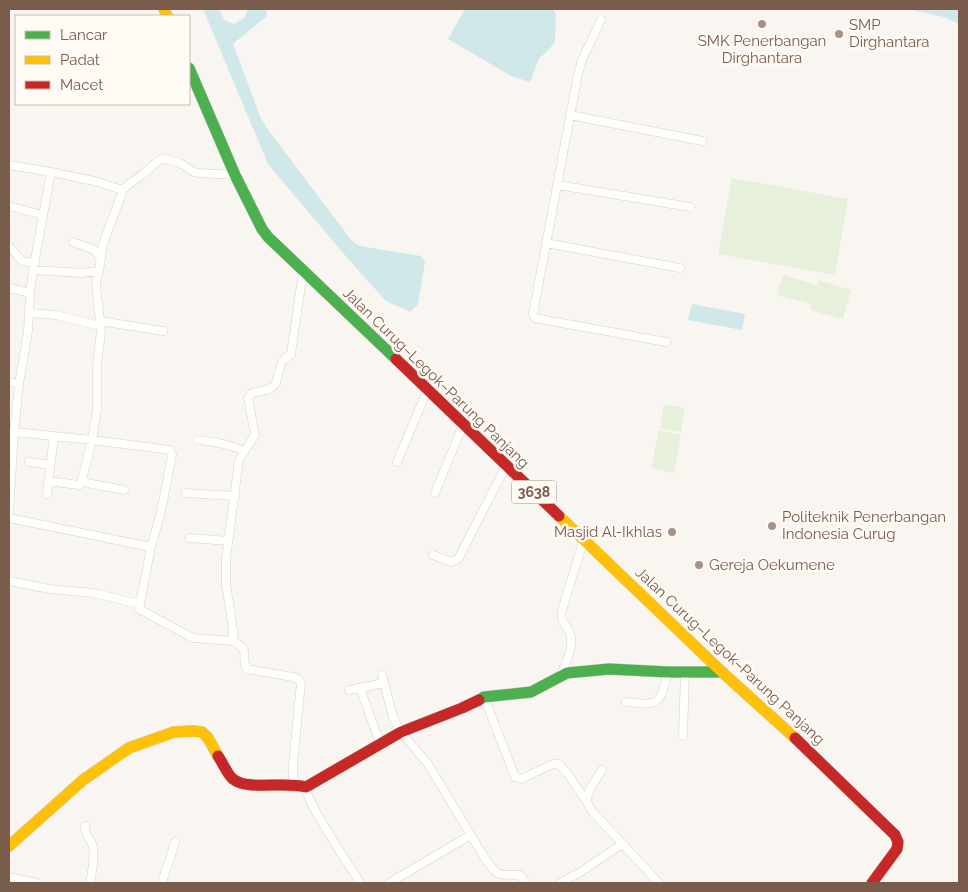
<svg xmlns="http://www.w3.org/2000/svg" width="968" height="892" font-family="Raleway,sans-serif">
<style>
.green{fill:#e7f0db}
.water{fill:#d0e8ea}
.lines{fill:none;stroke-linecap:round;stroke-linejoin:round}
.street-casing{stroke:#d7d1cb;stroke-width:9}
.fast-casing{stroke:#d9d2cb;stroke-width:12}
.slow-casing{stroke:#d9d2cb;stroke-width:12}
.jam-casing{stroke:#d9d2cb;stroke-width:12}
.street{stroke:#fefefd;stroke-width:8}
.fast{stroke:#4caf50;stroke-width:11}
.slow{stroke:#ffc107;stroke-width:11}
.jam{stroke:#c62828;stroke-width:11}
.poi-dot{fill:#a69286;stroke:#fffaf3;stroke-width:2}
.labels{text-anchor:middle;stroke-width:5;stroke-linejoin:round;paint-order:stroke}
.shield{fill:#fffaf3;stroke:#a28b7f;stroke-width:1}
.shield-label{font-size:14px;font-weight:bold;fill:#7a5c4d}
.poi-label{font-size:15px;fill:#7a5c4d;stroke:#fffaf3;text-anchor:start}
.street-label{font-size:15px;fill:#7a5c4d;stroke:#fffaf3}
</style>
<rect width="100%" height="100%" fill="#f9f5f0"/>
<path class="green" d="M 732,178 L 848,199 L 835,275 L 718,254 Z
M 783,275 L 817,285 L 818,280 L 851,290 L 843,319 L 810,310 L 811,304 L 777,295 Z
M 664,404 L 685,408 L 681,432 L 660,428 Z
M 659,430 L 681,435 L 674,473 L 651,468 Z"/>
<path class="water" d="M 203,9 L 219,9 L 224,20 L 234,24 L 244,18 L 248,9 L 266,9 L 267,16 L 233,44 L 260,116 L 266,127 L 352,241 L 360,246 L 421,256 L 425,262 L 418,304 L 411,312 L 390,303 L 385,300 L 343,253 L 268,164 Z
M 465,9 L 552,9 L 556,13 L 555,43 L 539,59 L 530,82 L 511,76 L 448,39 Z
M 908,9 L 959,9 L 959,24 L 944,17 Z
M 692,304 L 745,314 L 742,330 L 688,320 Z"/>
<g class="lines">
<g class="street-casing">
<path id="street" d="M 601,20 L 582,60 L 578,74 L 533,314 L 535,318 L 540,319 L 666,342
M 570,115 L 702,141
M 9,165 L 51,172
M 558,185 L 690,207
M 9,206 L 43,215
M 73,242 L 95,250 L 101,260
M 546,243 L 680,268
M 9,246 L 22,261 L 35,263
M 33,270 L 51,172 L 94,181 L 123,190
M 99,271 L 96,284 L 101,332 L 97,365 L 97,410 L 92,440 L 170,450 L 172,455 L 161,512 L 151,547 L 139,609 L 193,638 L 233,641
M 9,288 L 30,293
M 30,313 L 56,315 L 101,326
M 100,321 L 163,331
M 9,382 L 19,384
M 14,432 L 92,440 L 82,480 L 87,483 L 124,490
M 199,440 C 215,442 229,444 244,451
M 29,462 L 50,465
M 397,462 L 427,391
M 48,481 L 79,485 L 82,480
M 186,493 L 235,496
M 435,493 L 463,425
M 47,494 L 54,436
M 9,515 L 14,432 L 19,384 L 28,331 L 30,293 L 33,270 L 82,273 L 99,271 L 103,244 L 123,190 L 129,184 L 142,175 L 159,160 L 164,159 L 180,163 L 194,172 L 200,173 L 235,175
M 9,518 L 151,547
M 190,538 L 228,541
M 433,555 L 451,562 L 458,559 L 506,466
M 9,581 L 50,589 L 94,593 L 139,604
M 382,675 L 393,717 L 401,732 L 428,764 L 486,860 C 502,881 498,873 520,875 L 526,883
M 560,677 C 565,663 576,646 569,631 C 565,622 560,623 562,610 L 584,539
M 360,688 L 380,743
M 349,690 L 384,683
M 484,697 L 515,777 L 521,779 L 553,764 L 559,764 L 567,773 L 587,802
M 626,702 C 660,706 660,704 668,672
M 683,736 L 685,672
M 602,770 C 597,778 586,791 587,802 C 588,804 590,807 591,810 L 659,883
M 296,784 L 293,777 L 293,764 L 301,683 L 298,679 L 293,677 L 247,669 C 239,654 253,652 233,641 L 233,629 L 226,584 L 226,559 L 239,460 L 255,435 L 248,398 L 252,393 L 270,389 L 276,383 L 282,361 L 291,354 L 303,272
M 306,787 C 306,803 349,864 360,883
M 85,826 C 84,836 92,839 93,847 C 95,859 92,872 90,883
M 9,877 L 37,883
M 162,883 L 175,842
M 389,883 L 471,835
M 560,883 L 579,873 L 622,844"/>
</g>
<g class="fast-casing">
<path id="fast" d="M 189,68 L 235,175 L 262,229 L 268,237 L 396,359
M 479,700 L 484,697 L 531,692 L 567,673 L 609,669 L 668,672 L 722,672"/>
</g>
<g class="slow-casing">
<path id="slow" d="M 164,9 L 167,16
M 559,516 L 722,672 L 795,738
M 9,846 L 83,780 L 129,748 L 174,732 L 193,731 L 202,732 L 208,738 L 218,756"/>
</g>
<g class="jam-casing">
<path id="jam" d="M 396,359 L 559,516
M 795,738 L 895,835 L 898,842 L 897,849 L 872,883
M 218,756 C 223,763 227,774 233,779 C 247,791 285,781 306,787 L 401,732 L 462,708 L 479,700"/>
</g>
<use href="#street" class="street"/>
<use href="#fast" class="fast"/>
<use href="#slow" class="slow"/>
<use href="#jam" class="jam"/>
</g>
<g class="poi-dot">
<circle cx="762" cy="24" r="5"/>
<circle cx="839" cy="34" r="5"/>
<circle cx="772" cy="526" r="5"/>
<circle cx="672" cy="532" r="5"/>
<circle cx="699" cy="565" r="5"/>
</g>
<g class="labels">
<rect class="shield" x="511.5" y="480.5" width="45" height="23" rx="4"/>
<g class="shield-label">
<text x="534" y="497">3638</text>
</g>
<g class="poi-label">
<text x="849" y="30">SMP<tspan x="849" dy="17">Dirghantara</tspan></text>
<text x="762" y="46" text-anchor="middle">SMK Penerbangan<tspan x="762" dy="17">Dirghantara</tspan></text>
<text x="782" y="522">Politeknik Penerbangan<tspan x="782" dy="17">Indonesia Curug</tspan></text>
<text x="662" y="537" text-anchor="end">Masjid Al-Ikhlas</text>
<text x="709" y="570">Gereja Oekumene</text>
</g>
<g class="street-label">
<text transform="translate(436 378) rotate(44)" y="5">Jalan Curug–Legok–Parung Panjang</text>
<text transform="translate(730 656) rotate(43)" y="5">Jalan Curug–Legok–Parung Panjang</text>
</g>
</g>
<rect width="968" height="892" fill="none" stroke="#7a5c4d" stroke-width="20"/>
<rect x="15" y="15" width="175" height="90" fill="#fffaf3" stroke="#cabbb1"/>
<rect x="25" y="31" width="25" height="8" fill="#4caf50" stroke="#cabbb1"/>
<text x="60" y="40" font-size="15" fill="#7a5c4d">Lancar</text>
<rect x="25" y="56" width="25" height="8" fill="#ffc107" stroke="#cabbb1"/>
<text x="60" y="65" font-size="15" fill="#7a5c4d">Padat</text>
<rect x="25" y="81" width="25" height="8" fill="#c62828" stroke="#cabbb1"/>
<text x="60" y="90" font-size="15" fill="#7a5c4d">Macet</text>
</svg>
